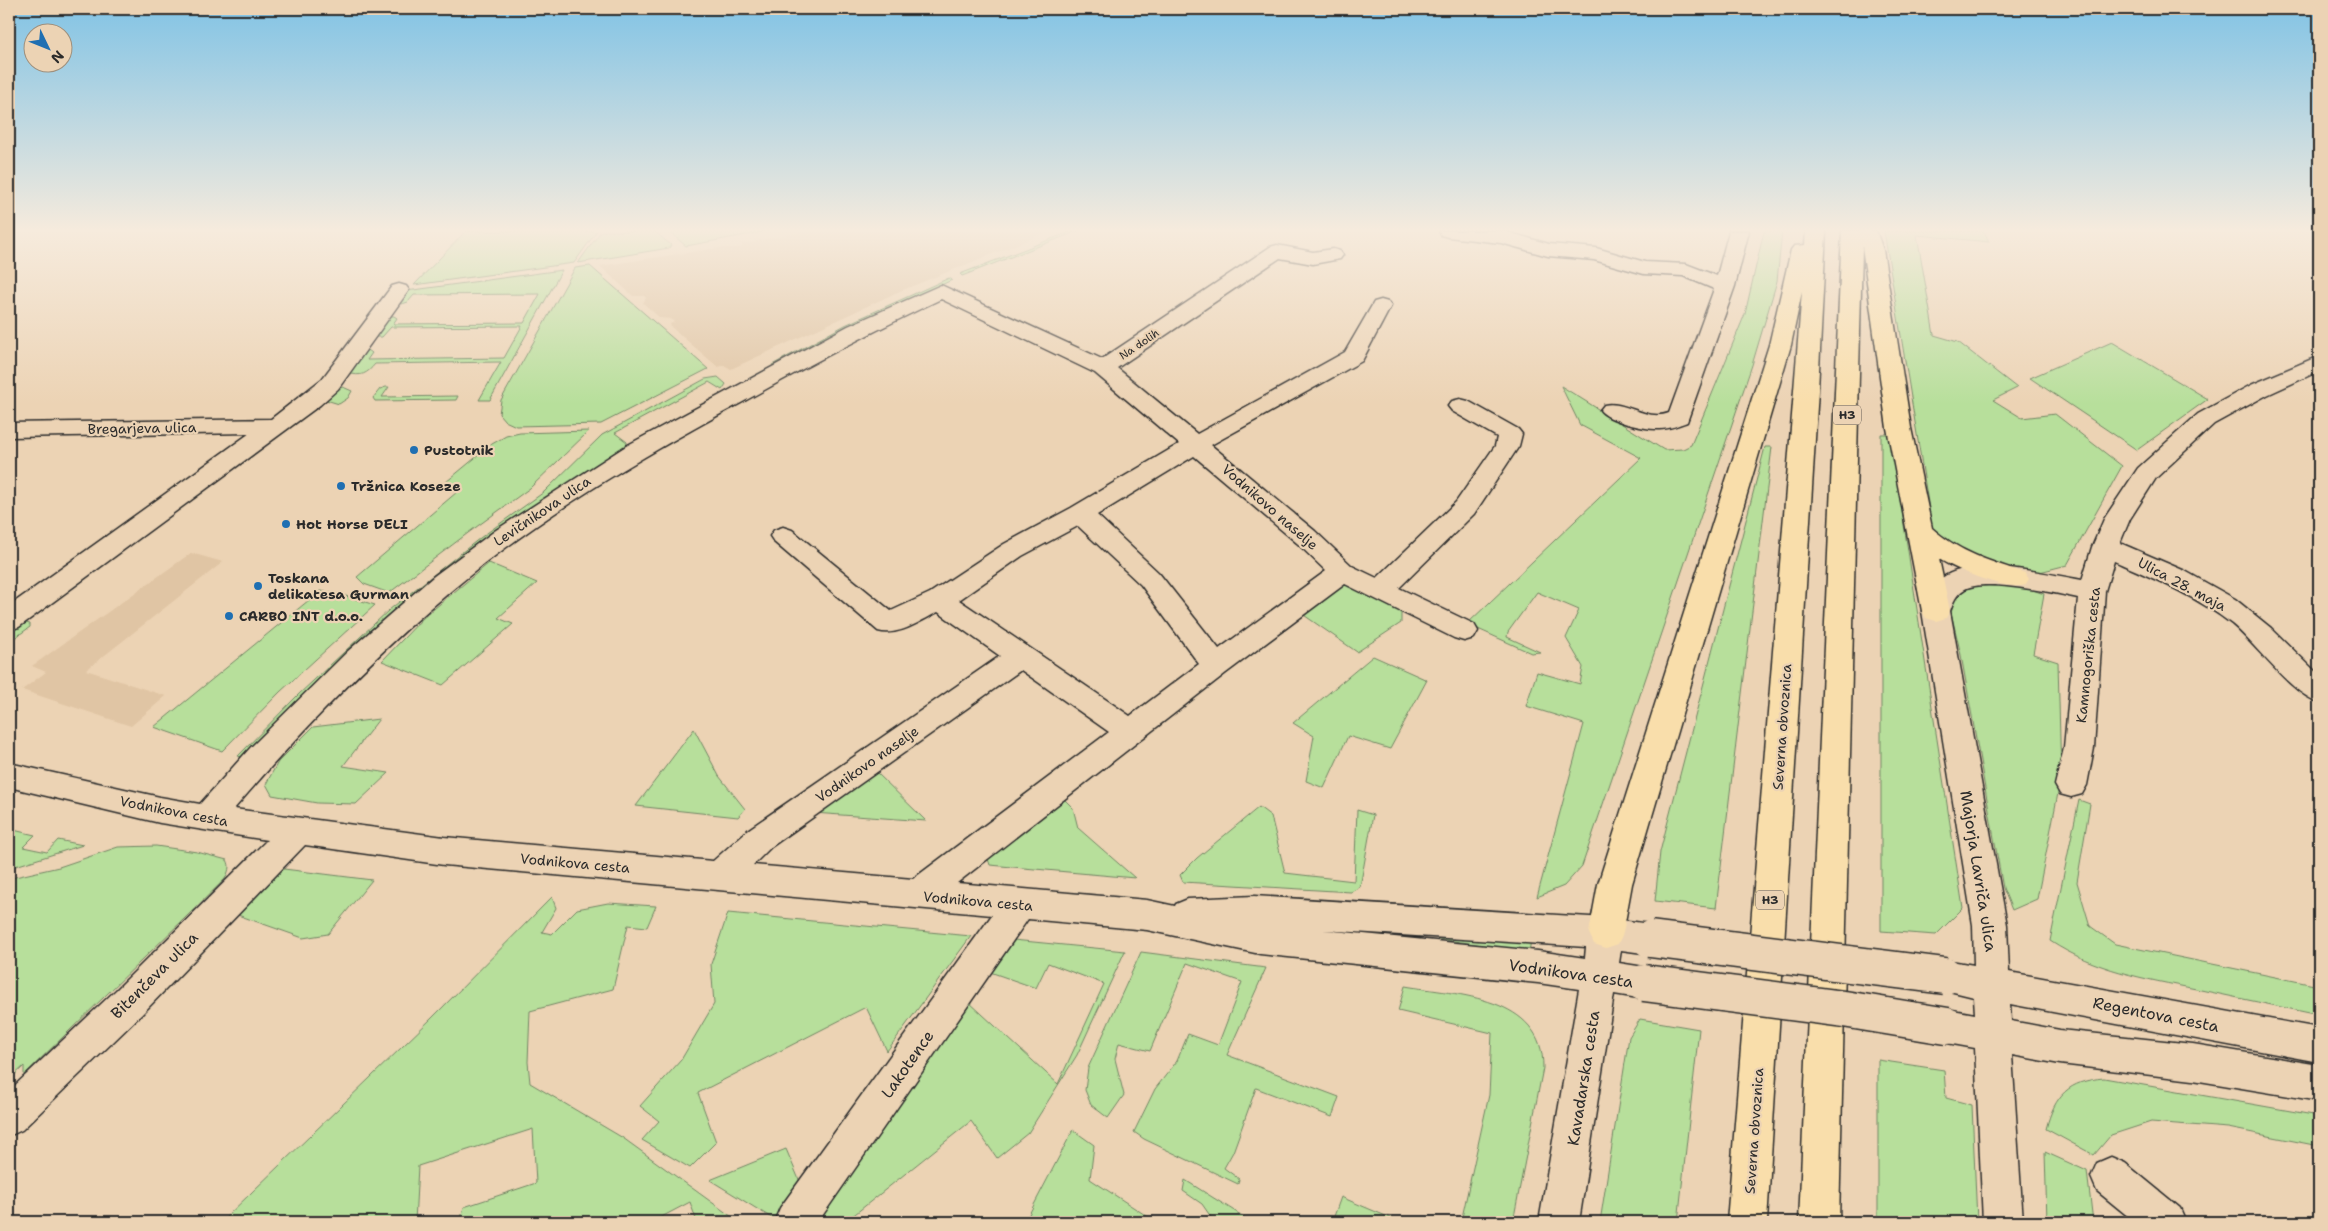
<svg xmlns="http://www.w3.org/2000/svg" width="2328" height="1231" font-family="'Shantell Sans',sans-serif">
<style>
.built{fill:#e0c5a4}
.green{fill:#b7df9b;stroke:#718563}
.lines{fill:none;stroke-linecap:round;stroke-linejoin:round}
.minor-casing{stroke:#2b2b2b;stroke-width:3}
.highway-casing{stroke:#2b2b2b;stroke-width:3}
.minor{fill:#ecd3b4;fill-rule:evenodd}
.highway{fill:#f9deab;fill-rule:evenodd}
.minor-bridge-casing{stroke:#2b2b2b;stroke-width:39;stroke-linecap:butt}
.minor-bridge{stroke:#ecd3b4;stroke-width:36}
.poi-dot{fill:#1f6fb2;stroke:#ecd3b4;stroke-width:2}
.labels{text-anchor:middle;stroke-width:4.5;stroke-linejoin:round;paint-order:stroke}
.far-street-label{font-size:11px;fill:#2b2b2b;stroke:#ecd3b4}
.shield{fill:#ecd3b4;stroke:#655d54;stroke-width:1}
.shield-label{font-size:12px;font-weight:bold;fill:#2b2b2b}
.street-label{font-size:14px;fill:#2b2b2b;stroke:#ecd3b4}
.poi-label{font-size:14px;font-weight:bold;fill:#2b2b2b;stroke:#ecd3b4;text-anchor:start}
.near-street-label{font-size:16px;fill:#2b2b2b;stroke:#ecd3b4}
</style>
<rect width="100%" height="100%" fill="#ecd3b4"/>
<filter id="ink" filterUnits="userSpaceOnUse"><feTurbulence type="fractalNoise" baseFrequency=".02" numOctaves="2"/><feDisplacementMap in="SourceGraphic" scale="10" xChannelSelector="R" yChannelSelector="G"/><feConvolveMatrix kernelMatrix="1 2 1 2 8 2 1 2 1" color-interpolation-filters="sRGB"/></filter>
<g filter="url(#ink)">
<path class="built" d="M 807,231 L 1042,231 L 1045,233 L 900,291 L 731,369 L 724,365 L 718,367 L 671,327 L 670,324 L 674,322 L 671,319 L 660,318 L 643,303 L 646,298 L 644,296 L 633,296 L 600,266 L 718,248 L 738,248 L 742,247 L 742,244 Z
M 191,553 L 223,562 L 86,670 L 166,696 L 131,726 L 22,690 L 46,672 L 32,666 Z"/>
<path class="green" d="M 466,231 L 597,231 L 574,263 L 414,285 Z
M 601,231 L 654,231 L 671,245 L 669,248 L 578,263 Z
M 668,231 L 768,231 L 686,246 Z
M 1072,231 L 1078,231 L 962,276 L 960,274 Z
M 1764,231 L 1782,231 L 1777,281 L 1752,365 L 1582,866 L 1564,886 L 1537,897 L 1584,724 L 1526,706 L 1537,672 L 1580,684 L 1583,667 L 1566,638 L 1579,610 L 1537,592 L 1508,632 L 1507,637 L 1540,652 L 1531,653 L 1467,624 L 1641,458 L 1580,425 L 1561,386 L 1664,450 L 1683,449 L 1691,445 L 1745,314 Z
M 1884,231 L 1984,231 L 1989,242 L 1917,235 L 1934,335 L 1958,342 L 2017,388 L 1993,400 L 2022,418 L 2055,414 L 2122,466 L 2067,565 L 2032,574 L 1991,563 L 1960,552 L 1933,533 Z
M 590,266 L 708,369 L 601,424 L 516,426 L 505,421 L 499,414 L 501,400 L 575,268 Z
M 562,270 L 490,400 L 479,400 L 501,362 L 375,364 C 367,374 361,377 348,373 L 365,351 L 368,350 L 372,353 L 367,360 L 504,358 L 522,326 L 391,327 L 382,337 L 374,337 L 390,316 L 394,316 L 397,318 L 393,324 L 524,323 L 540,294 L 414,295 L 408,302 L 402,304 L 398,303 L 406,291 Z
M 949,278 L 952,280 L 869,318 L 775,366 L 772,365 L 845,325 Z
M 2112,342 L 2208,399 L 2137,450 L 2030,378 Z
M 718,377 L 726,384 L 722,390 L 709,382 L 615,433 L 627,442 L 626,448 L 525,512 L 245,758 L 238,756 L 298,695 L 389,610 L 480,538 L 544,492 L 602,435 L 705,379 Z
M 343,387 L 352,391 L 348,398 L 339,404 L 326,400 L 18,621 L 30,624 L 30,627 L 9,642 L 9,625 L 337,389 Z
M 386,387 L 389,387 L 382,397 L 458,396 L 456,400 L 375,401 L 373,398 L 380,389 Z
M 589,431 L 530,488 L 468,533 L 389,593 L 364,584 L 357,577 L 457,492 L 440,487 L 492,444 L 506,436 L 520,433 Z
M 1881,434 L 1890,434 L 1963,908 L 1936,935 L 1881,931 Z
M 1765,447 L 1772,447 L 1716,908 L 1655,901 L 1660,852 Z
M 489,563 L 537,583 L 498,618 L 513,624 L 443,685 L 382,661 L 423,618 Z
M 2010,582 L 2044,594 L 2033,654 L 2058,662 L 2061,778 L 2037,899 L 2012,910 L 2003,888 L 1961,655 L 1949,604 L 1962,583 Z
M 1350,583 L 1401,610 L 1401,623 L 1357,652 L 1298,611 L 1332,586 Z
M 320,591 L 339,594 L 375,605 L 280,692 L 222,751 L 154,727 Z
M 1373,656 L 1427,680 L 1390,749 L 1348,736 L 1324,788 L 1306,781 L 1314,736 L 1293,723 Z
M 379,719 L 343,766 L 389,773 L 356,804 L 317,803 L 272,795 L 266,784 L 278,762 L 313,727 Z
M 694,729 L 719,776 L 745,809 L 738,817 L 636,806 Z
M 874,770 L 926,821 L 813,813 Z
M 1058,793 L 1073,808 L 1078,828 L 1135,878 L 990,865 L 988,859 L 997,846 Z
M 2079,800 L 2090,804 L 2077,882 L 2090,926 L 2115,944 L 2319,986 L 2319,1015 C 2278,1006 2237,998 2196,989 C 2145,979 2094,970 2050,941 Z
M 1259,807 L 1271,816 L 1285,873 L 1354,881 L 1357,810 L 1373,815 L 1360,887 L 1351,892 L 1183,882 L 1180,875 L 1197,858 Z
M 9,829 L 35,835 L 23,847 L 47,852 L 58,840 L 83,845 L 9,868 Z
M 156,846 L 197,852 L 227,860 C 231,866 228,873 225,879 L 24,1075 L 24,1066 L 9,1080 L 9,883 L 15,877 L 59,867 L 118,847 Z
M 276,868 L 372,880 L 328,934 L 303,938 L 232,913 Z
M 552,897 L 556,908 L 542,932 L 552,934 L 577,909 L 608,903 L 656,906 L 647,927 L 628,925 L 613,989 L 530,1011 L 528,1062 L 530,1083 L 623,1138 L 739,1222 L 697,1222 L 690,1202 L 652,1222 L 460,1222 L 464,1207 L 536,1183 L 533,1129 L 418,1166 L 415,1222 L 221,1222 L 432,1018 Z
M 728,913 L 971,936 L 887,1051 L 866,1007 L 698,1093 L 716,1142 L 690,1168 L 642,1140 L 659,1121 L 640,1106 L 681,1060 L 714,1004 L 711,964 Z
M 1438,933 L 1531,941 L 1529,951 L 1438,939 Z
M 1013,940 L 1125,951 L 1077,1055 L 1028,1133 L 997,1158 L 971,1121 L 845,1222 L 811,1222 L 969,1002 L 1058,1084 L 1104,984 L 1048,963 L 1036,988 L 990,972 Z
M 1141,952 L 1266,968 L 1227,1055 L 1339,1097 L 1332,1117 L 1256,1088 L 1233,1152 L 1224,1168 L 1239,1179 L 1238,1184 L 1144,1139 L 1134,1132 L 1155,1089 L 1177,1061 L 1188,1034 L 1218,1045 L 1242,982 L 1187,963 L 1150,1051 L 1119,1043 L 1115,1059 L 1124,1095 L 1108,1118 L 1091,1105 L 1085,1090 L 1088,1068 Z
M 1405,986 C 1457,995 1544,996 1543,1068 L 1513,1222 L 1461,1222 L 1489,1095 L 1492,1033 L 1398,1011 Z
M 1640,1019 L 1699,1029 L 1678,1222 L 1600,1222 L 1629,1037 Z
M 1878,1060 L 1944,1070 L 1946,1098 L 1972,1105 L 1977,1222 L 1878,1222 Z
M 2104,1078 L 2319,1116 L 2319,1146 L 2228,1128 L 2151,1122 L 2111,1135 L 2094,1155 L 2046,1129 C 2055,1095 2068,1081 2104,1078 Z
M 1073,1130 L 1094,1145 L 1090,1179 L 1156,1222 L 1025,1222 Z
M 786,1149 L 803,1189 L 775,1220 L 710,1180 Z
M 2045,1152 L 2087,1171 L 2093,1222 L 2047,1222 Z
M 1185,1180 L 1252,1222 L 1218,1222 L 1211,1217 L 1202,1204 L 1183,1191 Z
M 1341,1197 L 1400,1222 L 1332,1222 Z"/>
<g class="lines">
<g class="minor-casing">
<path id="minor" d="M 1439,231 L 1504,231 L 1549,244 L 1596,248 L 1645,262 L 1686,264 L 1717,276 L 1729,231 L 1749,231 L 1735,286 L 1687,422 C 1679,425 1670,429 1660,429 C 1646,430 1608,421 1600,410 L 1604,405 C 1626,400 1646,422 1669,413 L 1714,289 L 1683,276 L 1644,274 L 1594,260 L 1548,256 L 1501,243 L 1448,237 L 1441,235 Z
M 1277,245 L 1313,252 L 1333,249 L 1340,251 L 1343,255 L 1340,259 L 1313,264 L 1280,258 L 1117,368 L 1197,434 L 1345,352 L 1374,302 L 1381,300 L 1388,302 L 1391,306 L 1362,361 L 1211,445 L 1315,531 L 1352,566 L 1377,578 L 1456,502 L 1495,446 L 1497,437 L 1452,411 L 1448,406 L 1452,401 L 1460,399 L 1468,401 L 1518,429 L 1522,434 L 1519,446 L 1474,514 L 1399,588 L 1474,624 L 1478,631 L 1474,638 L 1464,641 L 1454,638 L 1345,584 L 1226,673 L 957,883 L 1147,900 L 1175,906 L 1176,904 L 1188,899 L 1254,896 L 1606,918 L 1650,924 L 1662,928 L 1667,939 L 1662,950 L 1650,954 L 1621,950 L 1619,963 L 1644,967 L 1656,972 L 1662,983 L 1656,994 L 1644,999 L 1614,994 L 1579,1222 L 1539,1222 L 1579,989 L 1538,983 L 1260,954 L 1147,930 L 1028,919 L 818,1222 L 774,1222 L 780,1208 L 992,915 L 444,865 L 305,845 L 142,1014 L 22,1130 L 9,1136 L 9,1091 L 116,990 L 267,840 L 160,823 L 9,787 L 9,763 L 160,797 L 200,804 L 251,747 L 348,651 L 434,576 L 496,530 L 626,446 L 848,326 L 941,285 L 1102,359 L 1270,247 ZM 941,299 L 1095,373 L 1179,444 L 1071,508 L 1004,544 L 930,593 L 891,611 L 792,530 L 783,527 L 774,530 L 770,536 L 774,542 L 878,631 C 898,637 920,621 938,612 L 1000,656 L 749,829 L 713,861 L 444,837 L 234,809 C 301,731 373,656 452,590 C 540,516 641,457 741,403 C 807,366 873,331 941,299 ZM 1194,456 L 1297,543 L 1326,571 L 1219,649 L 1159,573 L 1097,515 ZM 1078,526 L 1141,585 L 1199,664 L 1130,716 L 959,600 L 1022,556 ZM 1021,670 L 1109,732 L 913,879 L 753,865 L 771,847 ZM 1323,930 L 1586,947 L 1585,958 L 1538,951 Z
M 399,284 L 406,286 L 409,290 L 338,389 L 320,405 L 19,627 L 9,630 L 9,606 L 250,433 L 9,437 L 9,423 L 271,419 L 322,379 L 392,286 Z
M 2319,356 L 2319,371 L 2267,395 L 2214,424 L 2156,478 L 2130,519 L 2120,543 L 2185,571 L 2235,599 L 2271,628 L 2319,675 L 2319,702 C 2291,694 2256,644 2232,624 C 2196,596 2155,579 2114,561 L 2105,591 L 2094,748 L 2087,785 L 2082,794 L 2071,797 L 2060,794 L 2055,785 L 2064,748 L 2078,598 C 2055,593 1984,578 1965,589 C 1956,594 1953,602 1950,611 L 2007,925 L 2009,972 L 2319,1028 L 2319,1062 L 2010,1004 L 2011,1021 L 2060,1030 L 2193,1044 L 2319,1065 L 2319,1101 L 2193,1080 L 2060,1064 L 2012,1055 L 2023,1222 L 1983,1222 L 1975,1048 L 1947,1043 L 1934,1038 L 1929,1026 L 1934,1014 L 1947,1009 L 1975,1014 L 1974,997 L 1933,987 L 1927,976 L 1933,965 L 1945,960 L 1974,965 L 1973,925 L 1922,611 C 1927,600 1932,586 1942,578 C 1971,555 2047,574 2082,580 L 2092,547 L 2104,519 L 2138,468 L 2198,414 L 2251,385 Z
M 2111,1157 L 2125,1163 L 2180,1208 L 2186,1222 L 2135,1222 L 2097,1191 L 2091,1177 L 2097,1163 Z"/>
</g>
<g class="highway-casing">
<path id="highway" d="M 1806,231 L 1826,231 L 1818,390 L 1767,1222 L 1727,1222 L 1802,291 L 1791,345 L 1632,884 L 1623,933 L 1618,944 L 1606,948 L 1594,944 L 1589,933 L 1598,884 L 1769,345 L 1791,250 L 1794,246 L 1805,245 Z
M 1842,231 L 1876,231 L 1883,250 L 1911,428 L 1932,528 C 1958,552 1992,562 2025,573 L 2029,579 L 2025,585 C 2005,591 1957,570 1939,559 L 1950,611 L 1946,618 L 1936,621 L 1926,618 L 1922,611 L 1887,428 L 1862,246 L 1839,1222 L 1799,1222 Z"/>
</g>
<use href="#minor" class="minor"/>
<use href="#highway" class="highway"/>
<g class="minor-bridge-casing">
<path id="minor-bridge" d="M 1650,939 L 1945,976
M 1644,983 L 1844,1009 L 1947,1026"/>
</g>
<use href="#minor-bridge" class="minor-bridge"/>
</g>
</g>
<linearGradient id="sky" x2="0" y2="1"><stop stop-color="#81c3e5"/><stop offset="0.57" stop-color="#f6ebdd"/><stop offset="1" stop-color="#f6ebdd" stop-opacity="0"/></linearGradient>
<rect width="2328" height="404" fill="url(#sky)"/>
<g class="poi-dot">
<circle cx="414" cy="450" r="5"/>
<circle cx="341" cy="486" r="5"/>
<circle cx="286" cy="524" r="5"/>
<circle cx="258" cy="586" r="5"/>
<circle cx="229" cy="616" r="5"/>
</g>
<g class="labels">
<g class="far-street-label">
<text transform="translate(1139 344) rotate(-34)" y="4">Na dolih</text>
</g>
<g class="shield">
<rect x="1833" y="405.5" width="28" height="19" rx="4"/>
<rect x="1756" y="890.5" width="28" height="19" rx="4"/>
</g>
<g class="shield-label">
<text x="1847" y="419">H3</text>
<text x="1770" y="904">H3</text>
</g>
<g class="street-label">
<text transform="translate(142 428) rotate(-1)" y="5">Bregarjeva ulica</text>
<text transform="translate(1270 507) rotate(41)" y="5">Vodnikovo naselje</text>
<text transform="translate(542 511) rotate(-34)" y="5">Levičnikova ulica</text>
<text transform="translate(2182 584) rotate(28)" y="5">Ulica 28. maja</text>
<text transform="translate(2088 655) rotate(-84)" y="5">Kamnogoriška cesta</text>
<text transform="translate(1782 727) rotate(-86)" y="5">Severna obvoznica</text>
<text transform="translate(867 764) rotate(-35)" y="5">Vodnikovo naselje</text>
<text transform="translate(174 811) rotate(11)" y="5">Vodnikova cesta</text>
<text transform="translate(575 863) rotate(5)" y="5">Vodnikova cesta</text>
<text transform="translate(978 901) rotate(5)" y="5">Vodnikova cesta</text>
<text transform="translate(1754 1131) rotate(-86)" y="5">Severna obvoznica</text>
</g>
<g class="poi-label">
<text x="424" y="455">Pustotnik</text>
<text x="351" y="491">Tržnica Koseze</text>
<text x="296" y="529">Hot Horse DELI</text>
<text x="268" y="583">Toskana<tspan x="268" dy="16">delikatesa Gurman</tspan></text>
<text x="239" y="621">CARBO INT d.o.o.</text>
</g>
<g class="near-street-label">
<text transform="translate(1979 871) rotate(81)" y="6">Majorja Lavriča ulica</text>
<text transform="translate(1571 973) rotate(8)" y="6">Vodnikova cesta</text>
<text transform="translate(154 975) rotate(-45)" y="6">Bitenčeva ulica</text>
<text transform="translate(2156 1014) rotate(11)" y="6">Regentova cesta</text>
<text transform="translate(907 1064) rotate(-55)" y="6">Lakotence</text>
<text transform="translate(1583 1078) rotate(-81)" y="6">Kavadarska cesta</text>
</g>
</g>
<rect width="2328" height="1231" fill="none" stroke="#ecd3b4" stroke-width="30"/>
<rect x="15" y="15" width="2298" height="1201" fill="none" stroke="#2b2b2b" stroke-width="2" filter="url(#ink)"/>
<g transform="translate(48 48) rotate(133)"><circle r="24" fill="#ecd3b4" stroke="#9f907d"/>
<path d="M0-4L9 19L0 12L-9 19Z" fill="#1f6fb2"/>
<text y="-8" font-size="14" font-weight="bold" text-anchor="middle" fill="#2b2b2b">N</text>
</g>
</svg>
